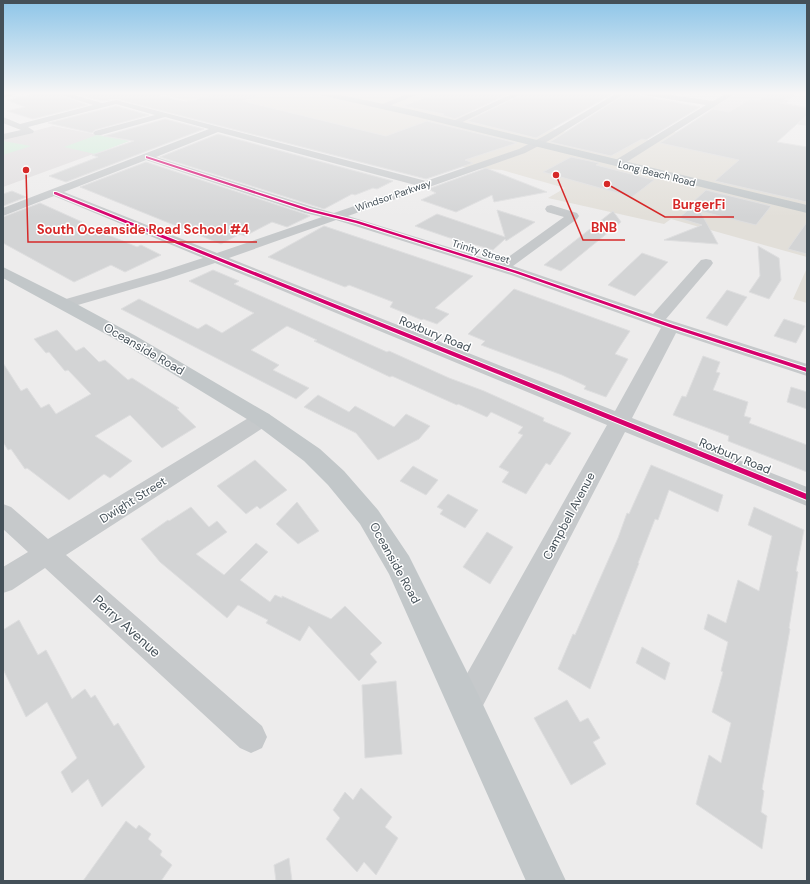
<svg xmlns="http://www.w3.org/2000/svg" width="810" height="884" font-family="'DM Sans',sans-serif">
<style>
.commercial{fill:#e2dfd9}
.education{fill:#dfddde}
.green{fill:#d0ecd9}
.building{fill:#d3d4d5;stroke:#dededf}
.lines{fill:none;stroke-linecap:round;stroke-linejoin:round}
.minor{fill:#c6c9cb;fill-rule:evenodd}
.major{fill:#c2c7c9;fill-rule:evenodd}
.cycleway-casing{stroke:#fff;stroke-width:2}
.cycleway{fill:#d6006c;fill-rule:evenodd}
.labels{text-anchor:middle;stroke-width:3;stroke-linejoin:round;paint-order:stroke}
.far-street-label{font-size:10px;fill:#445058;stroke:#fff}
.street-label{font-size:12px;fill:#445058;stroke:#fff}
.near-street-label{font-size:14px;fill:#445058;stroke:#fff}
.leader{fill:none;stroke:#d62828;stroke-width:1.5}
.callout-dot{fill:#d62828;stroke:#fff;stroke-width:1.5}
.callout-label{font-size:13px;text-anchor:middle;font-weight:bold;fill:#d62828;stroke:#fff;stroke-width:3;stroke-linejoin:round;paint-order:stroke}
</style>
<rect width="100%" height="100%" fill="#edecec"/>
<path class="commercial" d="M 164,93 L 434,93 L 459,98 L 469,111 L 609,141 L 620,134 L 653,141 L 669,131 L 747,147 L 807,167 L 807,257 L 671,219 L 664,224 L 548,198 L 565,188 L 502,170 L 461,167 L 290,125 L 259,136 L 184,116 L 213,107 L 159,94 Z
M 807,268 L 807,303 L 793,299 Z"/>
<path class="education" d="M 737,93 L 780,93 L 795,95 L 786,103 L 807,107 L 807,126 L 711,109 Z
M 53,126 L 129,141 L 3,187 L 3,139 Z"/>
<path class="green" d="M 97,135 L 129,141 L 95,154 L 64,147 Z
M 3,141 L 31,146 L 3,155 Z"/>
<path class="building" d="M 41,93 L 54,93 L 88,105 L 33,119 L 7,111 L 25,107 L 7,100 Z
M 72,93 L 161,93 L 161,96 L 186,102 L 219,93 L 255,93 L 256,97 L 243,101 L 386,136 L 427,121 L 517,143 L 465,160 L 473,163 L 426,179 L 116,99 L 102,101 Z
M 437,93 L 511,93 L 455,119 L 441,115 L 444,114 L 403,106 Z
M 525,93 L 614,93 L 536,138 L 467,121 Z
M 627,93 L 700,107 L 646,140 L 642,139 L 611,156 L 550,142 Z
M 769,93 L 790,96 L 780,103 L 807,108 L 807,115 L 777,142 L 807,147 L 807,202 L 715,181 L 739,160 L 660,143 L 713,109 L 729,112 L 750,99 L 759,100 Z
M 116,106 L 149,115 L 95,130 L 92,133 L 48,123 Z
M 165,119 L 204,129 L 66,182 L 49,176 L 98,157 L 92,155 L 134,141 L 104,136 Z
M 218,134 L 393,181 L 377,189 L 373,188 L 355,195 L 352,194 L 324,209 L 160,157 Z
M 571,157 L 599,163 L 596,165 L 654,180 L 632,197 L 543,172 Z
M 146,162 L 305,214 L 310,216 L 287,227 L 272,222 L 245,236 L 240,234 L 221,244 L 80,187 Z
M 486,168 L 547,192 L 494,202 L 492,195 L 456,212 L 421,200 L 436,193 L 428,189 Z
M 706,190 L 771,206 L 756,225 L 700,211 L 718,244 L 664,240 L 702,225 L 679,218 L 695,204 L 692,203 Z
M 12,191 L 26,197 L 3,206 L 3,194 Z
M 40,203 L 82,222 L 80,223 L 137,247 L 141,245 L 161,255 L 125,272 L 111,265 L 74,282 L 3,243 L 3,217 Z
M 497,210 L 535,222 L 506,241 L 505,239 L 493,250 L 451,238 L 450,238 L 415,226 L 437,214 L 505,237 Z
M 613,211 L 621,222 L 561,271 L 544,265 Z
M 807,222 L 807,254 L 788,249 Z
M 324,226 L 387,247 L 473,276 L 435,308 L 449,314 L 437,324 L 423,319 L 422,320 L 390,307 L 393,302 L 349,285 L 345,287 L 268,257 Z
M 758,246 L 779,258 L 781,280 L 769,299 L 749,292 L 760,276 Z
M 642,253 L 668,262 L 635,296 L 608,285 Z
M 213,270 L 239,281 L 234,284 L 387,352 L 389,351 L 449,378 L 484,391 L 544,418 L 543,421 L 571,433 L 550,465 L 546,463 L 526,494 L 502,482 L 509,472 L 499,467 L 523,435 L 518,433 L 523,427 L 491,412 L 487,417 L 458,404 L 457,405 L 392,376 L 390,377 L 314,341 L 317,340 L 287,326 L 251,350 L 279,365 L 273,370 L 309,388 L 296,399 L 121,309 L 139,299 L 198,329 L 206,324 L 222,333 L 254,313 L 189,281 Z
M 514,289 L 630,331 L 615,354 L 628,359 L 606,397 L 584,389 L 586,386 L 562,375 L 481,345 L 485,341 L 468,334 Z
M 727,290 L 747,297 L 727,326 L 706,318 Z
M 784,319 L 805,326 L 796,343 L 774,336 Z
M 57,330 L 76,351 L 84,347 L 99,362 L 105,360 L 128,380 L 132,378 L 179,408 L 177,409 L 196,427 L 162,448 L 130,415 L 95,436 L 132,461 L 110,478 L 104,474 L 69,500 L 27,468 L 25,469 L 11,449 L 8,450 L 3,442 L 3,363 L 21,391 L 27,388 L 41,408 L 49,404 L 56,414 L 91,394 L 68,370 L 65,371 L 49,352 L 46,353 L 34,339 Z
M 703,356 L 720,362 L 716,372 L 720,373 L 713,390 L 748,402 L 744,416 L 751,418 L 749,423 L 807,445 L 807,472 L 728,441 L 729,436 L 673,415 L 682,396 L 686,397 Z
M 791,387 L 807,392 L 807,409 L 787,402 Z
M 318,395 L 349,412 L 355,406 L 394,427 L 406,414 L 430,426 L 419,439 L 378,460 L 356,433 L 304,407 Z
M 255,460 L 287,490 L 260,509 L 257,506 L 246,514 L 217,486 Z
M 651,465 L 723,495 L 718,512 L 669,490 L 658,520 L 655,519 L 638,563 L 639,563 L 590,689 L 558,669 L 573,634 L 575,635 L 618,538 L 627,513 L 629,514 Z
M 413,466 L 438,480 L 426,495 L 400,481 Z
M 448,494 L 478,510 L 465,528 L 440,514 L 443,510 L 437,507 Z
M 297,502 L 319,531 L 298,544 L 276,524 Z
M 191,507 L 209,527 L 217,521 L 227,532 L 196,554 L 224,575 L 256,543 L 268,552 L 240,580 L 270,602 L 275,595 L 282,598 L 282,596 L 331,619 L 345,606 L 382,643 L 370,654 L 377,662 L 359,681 L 309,626 L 300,641 L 266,623 L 268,620 L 238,605 L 227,618 L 160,562 L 141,539 L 168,520 L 169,521 Z
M 754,507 L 804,530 L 796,571 L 798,572 L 789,628 L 790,629 L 762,789 L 764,791 L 761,812 L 767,816 L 762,849 L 696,804 L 709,755 L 721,763 L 731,723 L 712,712 L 723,672 L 721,671 L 728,642 L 704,629 L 708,614 L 726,623 L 738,580 L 759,591 L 772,536 L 748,525 Z
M 487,532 L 513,547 L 490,584 L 463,567 Z
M 19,620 L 38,655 L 46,650 L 72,699 L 85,689 L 91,698 L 95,695 L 114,726 L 118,723 L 145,767 L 102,807 L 88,779 L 72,793 L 61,772 L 77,758 L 47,702 L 26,717 L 3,669 L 3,630 Z
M 642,647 L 670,663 L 665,680 L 636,663 Z
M 396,681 L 402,754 L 365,758 L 362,685 Z
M 567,700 L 580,722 L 588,718 L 600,738 L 593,742 L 606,764 L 571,785 L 534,718 Z
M 361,788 L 392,817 L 385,827 L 398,838 L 376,875 L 364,862 L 357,872 L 326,839 L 340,818 L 333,810 L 345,792 L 353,800 Z
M 126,821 L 136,829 L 139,825 L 151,834 L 148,839 L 162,851 L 160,855 L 172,865 L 161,881 L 83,881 Z
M 289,858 L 292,881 L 276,881 L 274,865 Z"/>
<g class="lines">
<path class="minor" d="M 7,93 L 20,93 L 3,98 L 3,94 Z
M 55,93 L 67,93 L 102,103 L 116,100 L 426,181 L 519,149 L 544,136 L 617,93 L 626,93 L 550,140 L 525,153 L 348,216 L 500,263 L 564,217 L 547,212 L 545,209 L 547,206 L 551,205 L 577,213 L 579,216 L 577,219 L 513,266 L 653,314 L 701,260 L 706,259 L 711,260 L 713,263 L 711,266 L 666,319 L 807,364 L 807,376 L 676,333 L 632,418 L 807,487 L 807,506 L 625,432 L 477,717 L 466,722 L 455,717 L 450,706 L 455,695 L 607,425 L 215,263 L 167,279 L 71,307 L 65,309 L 59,307 L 57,304 L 59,301 L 157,273 L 203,258 L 54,196 L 3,216 L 3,208 L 209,129 L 165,117 L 101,135 L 95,135 L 93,133 L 95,131 L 155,115 L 116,104 L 28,127 L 34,131 L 33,133 L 3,140 L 3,134 L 21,130 L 3,123 L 3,117 L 20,124 L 93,105 ZM 218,132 L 415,185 L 334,213 L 313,207 L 156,157 ZM 146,160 L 305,213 L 322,217 L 217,253 L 64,192 ZM 336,220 L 511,275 L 661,328 L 615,411 L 229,258 Z
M 410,93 L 421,93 L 384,108 L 381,108 L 377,106 Z
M 514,93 L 524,93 L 456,125 L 450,125 L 449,123 Z
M 639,93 L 657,93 L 713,101 L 727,93 L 736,93 L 622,165 L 614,165 L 613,163 L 614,161 L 706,105 L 643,95 Z
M 262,412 L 269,414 L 272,419 L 269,424 L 66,555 L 262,726 L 267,737 L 262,748 L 251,753 L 240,748 L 45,568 L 12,590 L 3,593 L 3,567 L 28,552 L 3,529 L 3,504 L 11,507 L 48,539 L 255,414 Z"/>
<path class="major" d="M 316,93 L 330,93 L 413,110 L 807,205 L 807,213 L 413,116 L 320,95 Z
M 3,267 L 71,301 L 136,336 L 269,414 L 320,449 L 344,471 L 378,510 L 409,556 L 478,694 L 566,881 L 526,881 L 389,574 L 360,524 L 328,485 L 304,461 L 255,424 L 124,344 L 3,278 Z"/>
<g class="cycleway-casing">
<path id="cycleway" d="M 146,156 L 310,209 L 358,221 L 517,271 L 673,325 L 807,368 L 807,372 L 669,327 L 515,273 L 356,223 L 308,211 L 146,158 Z
M 54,192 L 56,192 L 807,494 L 807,500 L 54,194 Z"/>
</g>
<use href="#cycleway" class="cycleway"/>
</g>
<linearGradient id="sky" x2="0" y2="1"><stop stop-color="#8dc5e8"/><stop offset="0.43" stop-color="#f7f6f6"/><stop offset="1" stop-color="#f7f6f6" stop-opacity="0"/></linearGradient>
<rect width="810" height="217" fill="url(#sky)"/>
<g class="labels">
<g class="far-street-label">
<text transform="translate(657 173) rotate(14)" y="4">Long Beach Road</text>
<text transform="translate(393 195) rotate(-19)" y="4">Windsor Parkway</text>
<text transform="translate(481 251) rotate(17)" y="4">Trinity Street</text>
</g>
<g class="street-label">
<text transform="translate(435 334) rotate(22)" y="4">Roxbury Road</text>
<text transform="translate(144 349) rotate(30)" y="4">Oceanside Road</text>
<text transform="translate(735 456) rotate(22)" y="4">Roxbury Road</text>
<text transform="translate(133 500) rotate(-32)" y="4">Dwight Street</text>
<text transform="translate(569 516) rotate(-62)" y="4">Campbell Avenue</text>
<text transform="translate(395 563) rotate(61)" y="4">Oceanside Road</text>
</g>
<g class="near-street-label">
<text transform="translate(127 626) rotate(42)" y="5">Perry Avenue</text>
</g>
</g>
<path class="leader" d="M607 184L665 217H734M556 175L583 240H625M26 170L28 242H257"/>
<g class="callout-dot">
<circle cx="607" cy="184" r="4"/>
<circle cx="556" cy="175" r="4"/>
<circle cx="26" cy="170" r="4"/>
</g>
<g class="callout-label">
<text x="699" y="209">BurgerFi</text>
<text x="604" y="232">BNB</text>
<text x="143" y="234">South Oceanside Road School #4</text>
</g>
<rect width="810" height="884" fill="none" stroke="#445058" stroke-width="8"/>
</svg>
